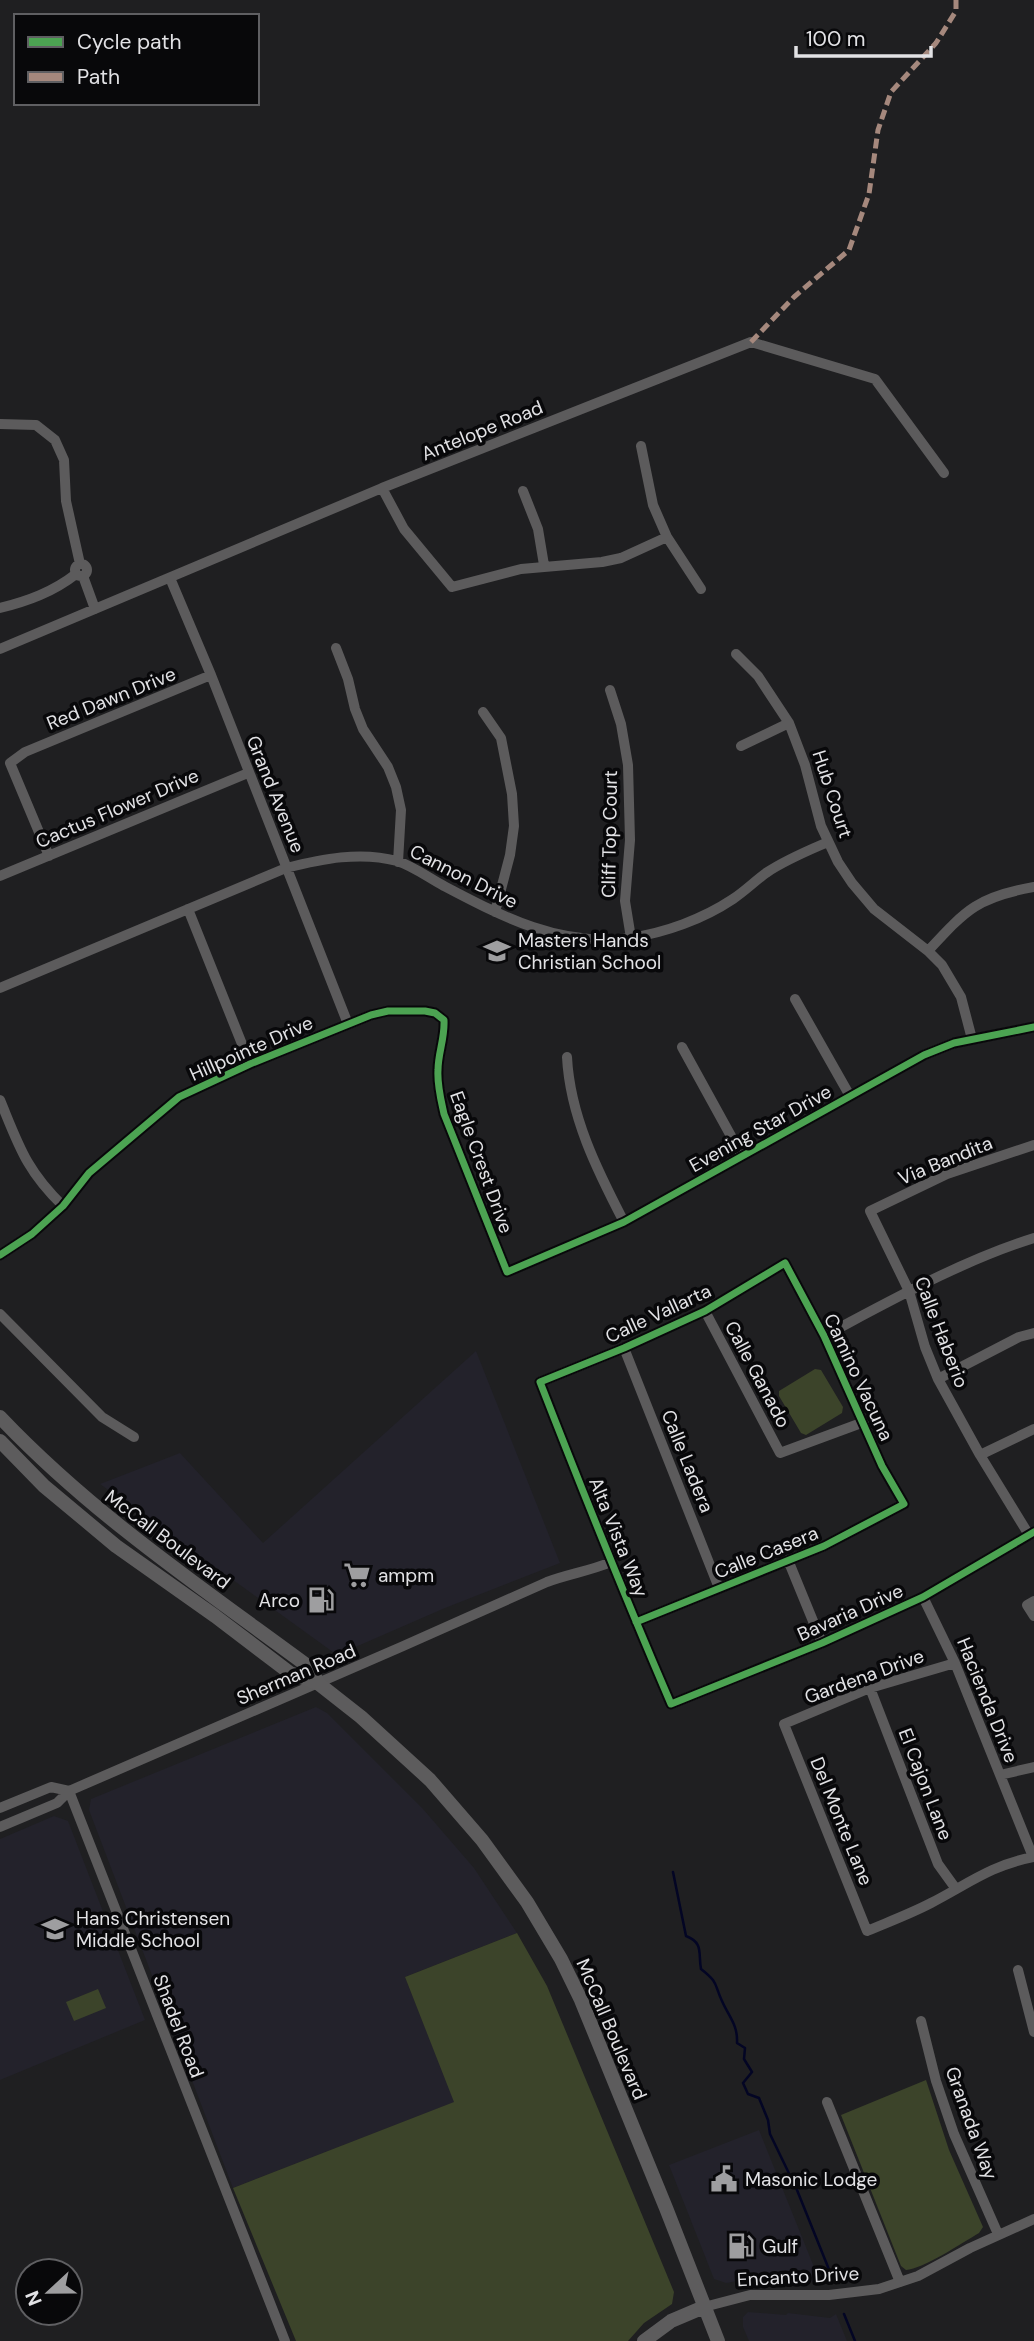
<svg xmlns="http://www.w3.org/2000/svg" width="1034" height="2341" font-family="'DM Sans',sans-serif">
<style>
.built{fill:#23222b}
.green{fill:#3c442a}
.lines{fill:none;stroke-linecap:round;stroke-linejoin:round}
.stream{stroke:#030524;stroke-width:2.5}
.minor{stroke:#5c5b5c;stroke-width:10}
.major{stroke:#5d5c5d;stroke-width:14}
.quiet{stroke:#a5887d;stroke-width:5;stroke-dasharray:10 5;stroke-linecap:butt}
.cycleway-casing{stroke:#08080a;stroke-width:11}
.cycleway{stroke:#4ca352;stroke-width:7}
.labels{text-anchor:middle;stroke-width:7;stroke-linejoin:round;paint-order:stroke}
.street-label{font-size:19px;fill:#e2e2e5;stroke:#08080a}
.poi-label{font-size:19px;fill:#e2e2e5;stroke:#08080a;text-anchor:start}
</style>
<rect width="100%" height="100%" fill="#1f1f21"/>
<path class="built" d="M 476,1351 L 560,1563 L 445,1608 L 337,1655 L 100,1484 L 180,1453 L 263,1543 Z
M 316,1707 L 327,1713 L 423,1809 L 474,1868 L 517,1933 L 405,1977 L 455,2102 L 233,2188 L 89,1810 L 91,1799 Z
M 54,1816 L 68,1821 L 145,2020 L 0,2080 L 0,1839 Z
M 759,2130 L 820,2282 L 753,2278 L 726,2283 L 714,2279 L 669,2165 Z
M 748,2312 L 786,2315 L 788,2313 L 830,2318 L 836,2314 L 847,2341 L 749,2341 L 743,2327 L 743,2317 Z"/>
<path class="green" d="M 815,1369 L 821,1370 L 843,1407 L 842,1413 L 806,1435 L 801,1433 L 779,1396 L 779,1391 Z
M 517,1933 L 547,1986 L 674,2292 L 672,2304 L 644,2323 L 628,2341 L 296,2341 L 233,2188 L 454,2102 L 405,1977 Z
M 98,1989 L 106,2008 L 74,2021 L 66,2002 Z
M 926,2080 L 949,2150 L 983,2227 L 979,2233 C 962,2243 923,2269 906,2270 L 901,2266 L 841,2115 Z"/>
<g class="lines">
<path class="stream" d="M 673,1872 L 686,1936 C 704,1943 698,1953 701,1969 C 719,1983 714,1984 722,2001 C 729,2017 738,2025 737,2043 L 745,2048 L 744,2059 L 752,2072 L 743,2083 L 748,2094 L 759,2098 L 768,2120 L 770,2134 L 797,2190 L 832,2277
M 844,2314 L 855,2341"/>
<path class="minor" d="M 0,424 L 36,425 L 55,440 L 64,460 L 66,501 L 80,564
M 641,446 L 653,505 L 667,537 L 701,589
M 382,488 L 404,529 L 452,587 L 521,569 L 602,562 L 621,558 L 667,537
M 523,491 L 538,529 L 544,565
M75 570a6 6 0 1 1 12 0a6 6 0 1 1-12 0Z
M 83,576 L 95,609
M 170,578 L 211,675 L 348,1024
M 0,608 C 28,601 53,592 76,574
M 336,648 L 348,679 L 355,709 L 363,729 L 388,767 L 396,787 L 401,810 L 398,862
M 0,649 L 382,488 L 751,342 L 875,379 L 944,473
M 736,654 L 758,676 L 789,723 L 805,765 L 821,826 L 838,862 L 852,883 L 874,909 L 928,951 L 942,965 L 961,997 L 972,1039
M 610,690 L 621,724 L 628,765 L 630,840 L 625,901 L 631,938
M 483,712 L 501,738 L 512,794 L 514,826 L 510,855 L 495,912
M 741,746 L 789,723
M 49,856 L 10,763 L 25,752 L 211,675
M 0,876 L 248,773
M 188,909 L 250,1064
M 928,951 C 966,910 977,897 1034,887
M 0,988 L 286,868 C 322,859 360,851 397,861 C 413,866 429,878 444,886 C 503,917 560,947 629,938 C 665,933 703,919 733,899 C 745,891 755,881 766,873 C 785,860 807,851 828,842
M 795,999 L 850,1096
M 682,1047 L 742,1156
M 567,1057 C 570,1116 597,1170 624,1222
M 0,1100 C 19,1146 26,1170 63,1206
M 0,1255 L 32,1234 L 63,1206 L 89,1173 L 179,1097 L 250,1064 L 371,1015 L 388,1011 L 425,1011 L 435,1013 L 444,1020 C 445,1038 438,1053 438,1070 C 437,1085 441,1100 444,1114 L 507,1272 L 624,1222 L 924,1055 L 954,1043 L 1034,1027
M 705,1311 L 780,1453 L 864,1422
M 0,1314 L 102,1417 L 134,1437
M 824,1336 C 892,1300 961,1261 1034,1238
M 624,1348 L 719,1588
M 938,1379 L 1019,1337 L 1034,1333
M 980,1455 L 1034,1429
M 1029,1535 L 980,1455 L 938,1379 L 925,1347 L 909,1291 L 870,1211 L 947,1174 L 1034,1145
M 788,1560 L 822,1643
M 923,1597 L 955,1663 L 1033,1857
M 1034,1601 L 1027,1605 L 1034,1616
M 636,1622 L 824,1546 L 904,1504 L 882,1466 L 824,1336 L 785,1263 L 705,1311 L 624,1348 L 540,1382 C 582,1490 625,1597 671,1704 L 822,1643 L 923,1597 L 1034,1532
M 955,1663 L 870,1688 L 784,1724 L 867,1931 C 888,1922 910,1914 931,1903 C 968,1884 991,1865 1034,1857
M 870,1688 L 938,1864 L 956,1889
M 1000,1775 L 1034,1767
M 69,1791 L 285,2341
M 0,1808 L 51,1787 L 69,1791
M 0,1827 L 57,1803 L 69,1791 L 401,1647 L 547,1582 C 568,1574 590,1571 611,1562
M 1018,1970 L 1034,2032
M 921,2021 L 936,2081 L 954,2134 L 998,2234
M 827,2102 L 900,2282
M 704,2307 L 750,2295 L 829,2295 L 879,2289 L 918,2276 L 970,2248 L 1034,2219"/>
<path class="major" d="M 0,1417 C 92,1514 202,1588 309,1667 L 319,1684
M 0,1441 L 44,1486 L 116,1546 L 215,1616 L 290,1673 L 319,1684 L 361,1717 L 430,1780 L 482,1840 L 527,1902 L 561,1959 L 581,2000 L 666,2208 L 718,2341
M 644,2341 L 671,2321 L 704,2307"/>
<path class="quiet" d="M 751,342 L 794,297 L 849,250 L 869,194 L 878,130 L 891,92 L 936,43 L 956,11 L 956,0"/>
<g class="cycleway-casing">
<path id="cycleway" d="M 0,1255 L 32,1234 L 63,1206 L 89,1173 L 179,1097 L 250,1064 L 371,1015 L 388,1011 L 425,1011 L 435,1013 L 444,1020 C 445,1038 438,1053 438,1070 C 437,1085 441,1100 444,1114 L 507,1272 L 624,1222 L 924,1055 L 954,1043 L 1034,1027
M 636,1622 L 824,1546 L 904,1504 L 882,1466 L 824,1336 L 785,1263 L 705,1311 L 624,1348 L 540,1382 C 582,1490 625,1597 671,1704 L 822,1643 L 923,1597 L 1034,1532"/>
</g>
<use href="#cycleway" class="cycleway"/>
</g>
<defs>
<g id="school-bare" transform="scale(2.1)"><path d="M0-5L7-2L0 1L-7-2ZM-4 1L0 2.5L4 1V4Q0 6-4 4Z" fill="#9e9ea0" stroke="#08080a" stroke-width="2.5" paint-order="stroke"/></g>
<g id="supermarket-bare" transform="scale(2.1)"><path d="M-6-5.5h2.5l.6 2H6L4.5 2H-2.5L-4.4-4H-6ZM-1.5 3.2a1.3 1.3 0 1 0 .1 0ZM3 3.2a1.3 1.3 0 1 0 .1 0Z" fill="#9e9ea0" stroke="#08080a" stroke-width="2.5" paint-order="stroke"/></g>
<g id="fuel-bare" transform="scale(2.1)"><path d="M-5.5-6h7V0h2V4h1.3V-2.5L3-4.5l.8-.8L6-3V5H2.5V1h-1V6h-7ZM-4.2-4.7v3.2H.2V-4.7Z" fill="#9e9ea0" stroke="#08080a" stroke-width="2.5" paint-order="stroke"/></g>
<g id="civic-bare" transform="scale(2.1)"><path d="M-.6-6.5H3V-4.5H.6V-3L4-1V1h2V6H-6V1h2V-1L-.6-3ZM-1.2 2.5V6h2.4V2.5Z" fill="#9e9ea0" stroke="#08080a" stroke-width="2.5" paint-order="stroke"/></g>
</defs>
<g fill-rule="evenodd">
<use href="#school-bare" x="497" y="951"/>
<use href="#supermarket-bare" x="357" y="1575"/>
<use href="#fuel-bare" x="321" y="1600"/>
<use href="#school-bare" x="55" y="1929"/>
<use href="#civic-bare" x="724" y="2179"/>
<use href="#fuel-bare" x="741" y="2246"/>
</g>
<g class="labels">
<g class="street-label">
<text transform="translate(482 430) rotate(-22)" y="7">Antelope Road</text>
<text transform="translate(111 698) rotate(-22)" y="7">Red Dawn Drive</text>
<text transform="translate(276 794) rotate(68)" y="7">Grand Avenue</text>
<text transform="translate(833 794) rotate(72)" y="7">Hub Court</text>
<text transform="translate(117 808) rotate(-23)" y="7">Cactus Flower Drive</text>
<text transform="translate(609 834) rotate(-89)" y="7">Cliff Top Court</text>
<text transform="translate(464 876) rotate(27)" y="7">Cannon Drive</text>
<text transform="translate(251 1048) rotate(-24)" y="7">Hillpointe Drive</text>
<text transform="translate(760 1128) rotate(-29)" y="7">Evening Star Drive</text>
<text transform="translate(945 1160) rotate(-22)" y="7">Via Bandita</text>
<text transform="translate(482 1162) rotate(70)" y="7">Eagle Crest Drive</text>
<text transform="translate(658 1313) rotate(-25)" y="7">Calle Vallarta</text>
<text transform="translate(942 1332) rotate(69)" y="7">Calle Haberio</text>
<text transform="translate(758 1374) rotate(62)" y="7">Calle Ganado</text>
<text transform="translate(859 1377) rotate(65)" y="7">Camino Vacuna</text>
<text transform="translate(688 1461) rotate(68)" y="7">Calle Ladera</text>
<text transform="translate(619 1537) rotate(68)" y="7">Alta Vista Way</text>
<text transform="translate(168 1539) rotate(37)" y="7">McCall Boulevard</text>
<text transform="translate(766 1552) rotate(-22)" y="7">Calle Casera</text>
<text transform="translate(850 1612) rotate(-24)" y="7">Bavaria Drive</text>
<text transform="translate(296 1674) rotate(-23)" y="7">Sherman Road</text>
<text transform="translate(864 1676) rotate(-20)" y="7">Gardena Drive</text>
<text transform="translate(988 1700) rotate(68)" y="7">Hacienda Drive</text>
<text transform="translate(926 1784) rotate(69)" y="7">El Cajon Lane</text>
<text transform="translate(842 1821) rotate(68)" y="7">Del Monte Lane</text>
<text transform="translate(179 2026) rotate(69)" y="7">Shadel Road</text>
<text transform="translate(612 2029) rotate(67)" y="7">McCall Boulevard</text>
<text transform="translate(972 2123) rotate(70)" y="7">Granada Way</text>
<text transform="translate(798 2276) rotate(-3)" y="7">Encanto Drive</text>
</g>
<g class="poi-label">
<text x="518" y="947">Masters Hands<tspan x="518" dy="22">Christian School</tspan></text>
<text x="378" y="1582">ampm</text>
<text x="300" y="1607" text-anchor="end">Arco</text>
<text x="76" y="1925">Hans Christensen<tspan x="76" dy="22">Middle School</tspan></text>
<text x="745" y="2186">Masonic Lodge</text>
<text x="762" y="2253">Gulf</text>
</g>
</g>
<rect x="14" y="14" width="245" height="91" fill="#08080a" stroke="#5f5f62" stroke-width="2"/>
<rect x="28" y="37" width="35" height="10" fill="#4ca352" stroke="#5f5f62" stroke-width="2"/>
<text x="77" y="49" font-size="21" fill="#e2e2e5">Cycle path</text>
<rect x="28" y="72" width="35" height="10" fill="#a5887d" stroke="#5f5f62" stroke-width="2"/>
<text x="77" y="84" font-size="21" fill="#e2e2e5">Path</text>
<g transform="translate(49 2292) rotate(248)"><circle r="33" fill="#08080a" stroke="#5f5f62" stroke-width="2"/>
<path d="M0-5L12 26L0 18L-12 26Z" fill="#9e9ea0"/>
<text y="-10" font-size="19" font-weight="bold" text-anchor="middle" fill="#e2e2e5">N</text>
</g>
<path d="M796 46v10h135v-10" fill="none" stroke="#e2e2e5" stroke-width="3.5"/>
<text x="806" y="46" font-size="21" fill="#e2e2e5" stroke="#08080a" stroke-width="5" paint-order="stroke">100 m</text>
</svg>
